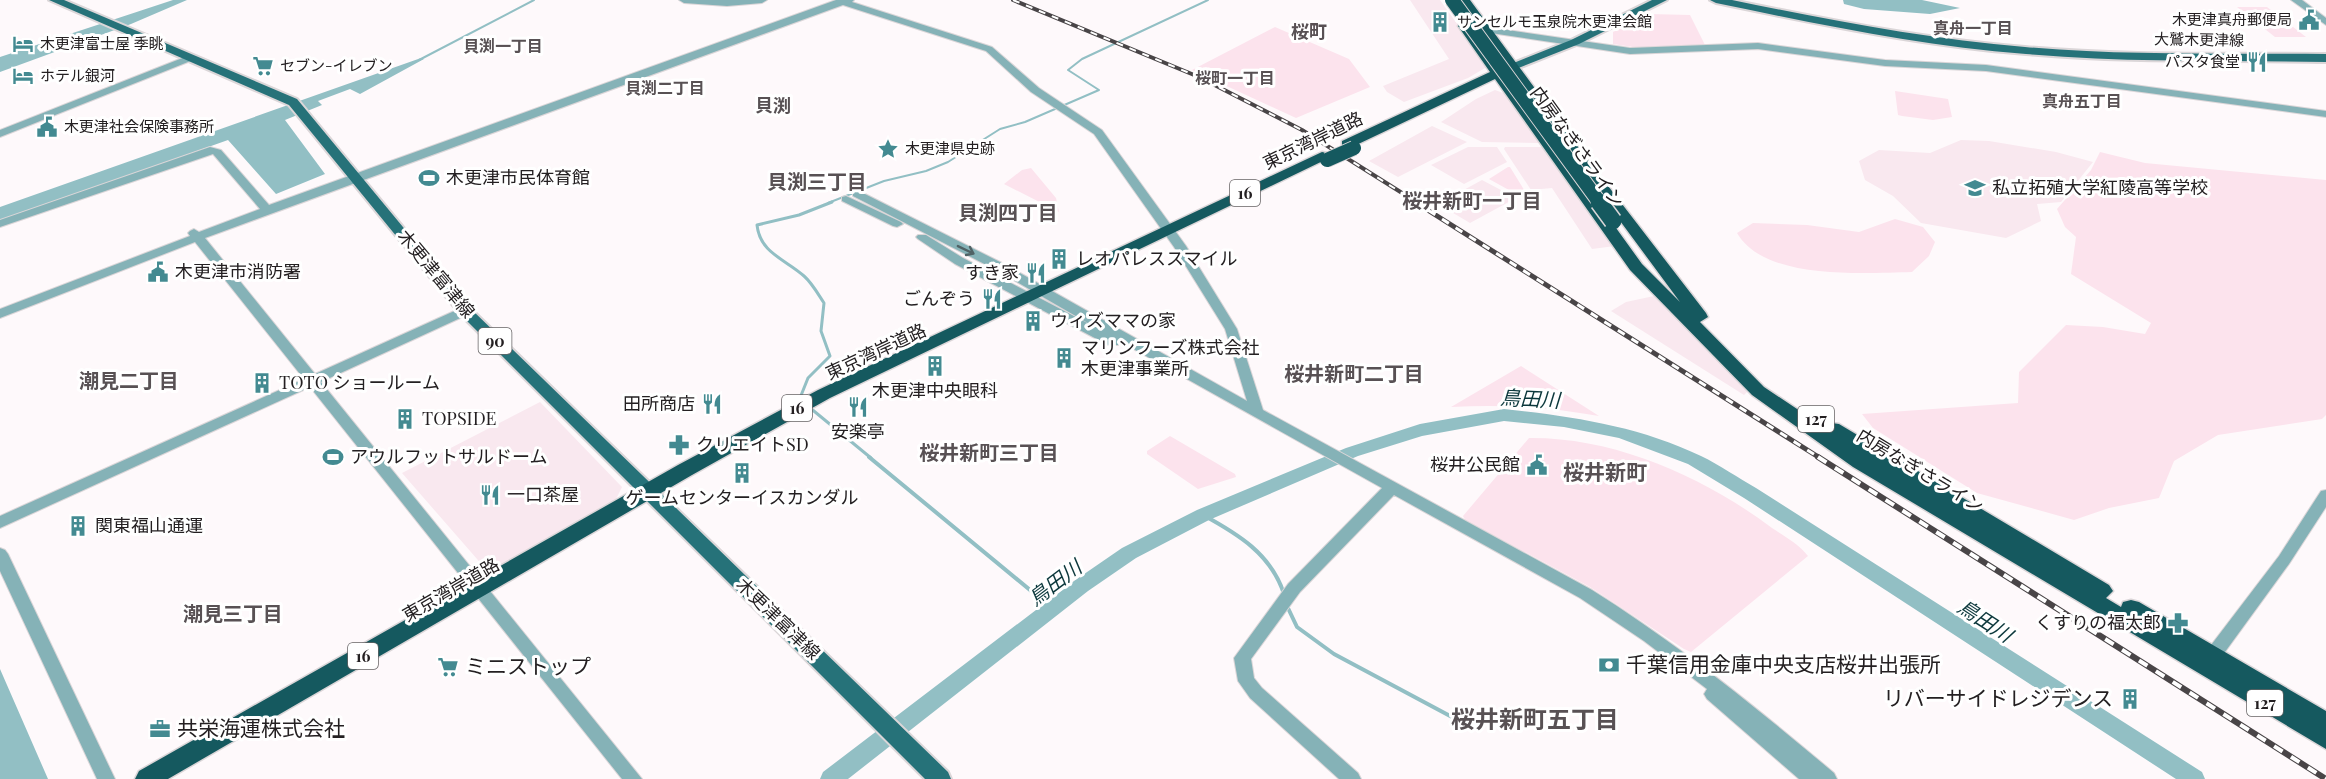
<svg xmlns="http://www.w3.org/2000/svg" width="2326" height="779" font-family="'Playfair Display','Noto Sans JP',serif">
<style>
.built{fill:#f9e8ef}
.green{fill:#fce3ed}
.water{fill:#92bfc4}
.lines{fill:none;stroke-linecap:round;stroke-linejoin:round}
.stream-far2{stroke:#92bfc4;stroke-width:2}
.stream-far1{stroke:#92bfc4;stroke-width:3}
.stream{stroke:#92bfc4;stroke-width:4}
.river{fill:#92bfc4;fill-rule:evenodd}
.minor-casing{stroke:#dbd6d8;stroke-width:2}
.major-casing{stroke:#dbd6d8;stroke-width:4}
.highway-casing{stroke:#dbd6d8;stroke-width:3}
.minor{fill:#85b2b7;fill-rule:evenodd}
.major{fill:#267279;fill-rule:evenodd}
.highway{fill:#15595f;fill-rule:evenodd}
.rail-far2-casing{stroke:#494547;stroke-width:4}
.rail-far1-casing{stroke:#494547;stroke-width:5}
.rail-casing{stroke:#494547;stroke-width:6}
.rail-far2{stroke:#fff;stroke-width:2;stroke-dasharray:7;stroke-linecap:butt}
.rail-far1{stroke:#fff;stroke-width:3;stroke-dasharray:8;stroke-linecap:butt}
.rail{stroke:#fff;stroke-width:4;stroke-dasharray:10;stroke-linecap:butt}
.highway-bridge-far1-casing{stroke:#dbd6d8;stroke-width:16;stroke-linecap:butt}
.highway-bridge-casing{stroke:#dbd6d8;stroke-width:20;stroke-linecap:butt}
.highway-bridge-far1{stroke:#15595f;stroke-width:14}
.highway-bridge{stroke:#15595f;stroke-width:17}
.oneway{stroke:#506265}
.labels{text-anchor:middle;stroke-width:6;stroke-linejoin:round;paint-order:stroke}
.far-poi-label{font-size:15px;fill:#242022;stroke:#fff;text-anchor:start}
.far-street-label{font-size:15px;fill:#242022;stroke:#fff}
.far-neighbourhood-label{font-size:16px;font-weight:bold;fill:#585154;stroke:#fff}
.shield{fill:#fff;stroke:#666364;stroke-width:1.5}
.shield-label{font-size:16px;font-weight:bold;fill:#242022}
.far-quarter-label{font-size:18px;font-weight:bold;fill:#585154;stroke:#fff}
.street-label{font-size:18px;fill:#242022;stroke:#fff}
.poi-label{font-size:18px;fill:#242022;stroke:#fff;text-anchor:start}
.neighbourhood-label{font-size:20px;font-weight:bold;fill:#585154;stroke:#fff}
.water-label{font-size:20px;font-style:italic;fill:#0c383c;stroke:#fff}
.quarter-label{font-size:21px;font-weight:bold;fill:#585154;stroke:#fff}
.near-poi-label{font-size:21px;fill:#242022;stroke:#fff;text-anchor:start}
.near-neighbourhood-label{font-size:24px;font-weight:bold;fill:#585154;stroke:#fff}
</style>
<rect width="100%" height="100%" fill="#fef9fb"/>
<path class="built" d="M 1410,0 L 1440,0 L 1485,63 L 1485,68 L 1468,78 L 1404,102 L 1387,92 L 1383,86 L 1449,59 Z
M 1495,90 L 1506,94 L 1540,140 L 1538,143 L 1482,142 L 1441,122 L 1476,99 Z
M 1432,126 L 1467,142 L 1398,177 L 1369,161 Z
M 1961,140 L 1989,141 L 2056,152 L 2093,162 L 2061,202 L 2037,204 L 2041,221 L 2006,238 L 1921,223 L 1893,196 L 1865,180 L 1859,161 L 1879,150 L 1930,153 Z
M 1468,147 L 1497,147 L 1507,162 L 1464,184 L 1431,165 Z
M 1505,147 L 1544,147 L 1615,246 L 1592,249 L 1552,188 L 1531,190 L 1504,149 Z
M 1482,180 L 1516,198 L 1470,223 L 1438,204 Z
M 1654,296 L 1711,354 L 1750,389 L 1744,395 L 1611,311 L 1626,302 Z
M 540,402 L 622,487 L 616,499 L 576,525 L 503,566 L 484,567 L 402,473 Z"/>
<path class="green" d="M 2237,7 L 2267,7 L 2306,37 L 2275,37 Z
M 1649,14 L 1690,15 L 1705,45 L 1646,49 L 1613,44 L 1613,32 Z
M 1275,27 L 1349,59 L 1370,87 L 1296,118 L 1192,70 Z
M 1895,91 L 1948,99 L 1952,117 L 1933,120 L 1902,116 L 1898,115 Z
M 2100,152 L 2145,163 L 2326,180 L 2326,415 L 2322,419 L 2218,435 L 2174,461 L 2159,498 L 2109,508 L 2074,520 L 1977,493 L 1873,428 L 1862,414 L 2018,403 L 2019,372 L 2066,325 L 2103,327 L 2145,334 L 2151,323 L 2071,274 L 2076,237 L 2065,227 L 2057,209 L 2091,170 Z
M 1508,167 L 1510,167 L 1526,193 L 1518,195 L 1489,179 Z
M 1031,168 L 1056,198 L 1059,212 L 1004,184 L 1022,170 Z
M 1895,219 L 1923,227 L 1935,242 L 1929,256 L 1912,272 C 1863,273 1765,281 1737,233 L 1753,223 L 1807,225 L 1859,232 Z
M 1521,366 L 1599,416 C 1548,407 1502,404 1451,407 Z
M 1170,436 L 1235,474 L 1236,477 L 1198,489 L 1147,454 L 1147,451 Z
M 1529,438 C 1615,437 1704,477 1772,528 C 1784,536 1799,544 1808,556 L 1691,652 L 1684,649 L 1590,587 L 1465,520 L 1463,516 Z"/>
<path class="water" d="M 173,0 L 187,0 L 131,24 L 0,72 L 0,57 Z
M 1843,0 L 1922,0 L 1960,8 L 1930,14 L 1864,9 L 1844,4 Z
M 421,58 L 424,59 L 360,94 L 350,89 L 318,101 L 322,105 L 285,120 L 325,174 L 276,194 L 228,140 L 0,221 L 0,207 Z
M 0,669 L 48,779 L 0,779 Z"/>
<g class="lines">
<path class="stream-far2" d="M 419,60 L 534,0
M 828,203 L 884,181 L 926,171 L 948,162 L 1000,129 L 1025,122 L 1099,90 L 1068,70 L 1082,59 L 1208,0"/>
<path class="stream-far1" d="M 802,400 L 800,398 L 808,378 L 830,356 L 821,331 L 824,303 C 818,294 812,283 804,276 C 785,259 760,253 757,225 L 799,215 L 832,202
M 809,407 L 871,458"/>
<path class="stream" d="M 869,457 L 1053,609
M 1203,515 C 1238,534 1271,554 1284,594
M 1287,606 L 1297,627 L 1334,654 L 1467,725"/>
<path class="river" d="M 1504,409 C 1571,416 1639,426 1701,456 C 1720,465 1738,478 1756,488 L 2202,772 L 2205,779 L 2176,779 L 1744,498 L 1688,464 L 1619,438 L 1564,427 L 1504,421 L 1422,436 L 1358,456 L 1209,520 L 1136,558 L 1088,591 L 848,779 L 820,779 L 823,772 L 1074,581 L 1122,548 L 1197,510 L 1346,448 L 1420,424 Z"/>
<g class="minor-casing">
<path id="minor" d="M 679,0 L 767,0 L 762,3 L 727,6 L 684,3 Z
M 836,0 L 854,0 L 852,2 L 992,47 L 1039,88 L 1102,130 L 1186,246 L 1237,329 L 1263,410 L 1592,590 C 1678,644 1757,708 1834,773 L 1837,779 L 1799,779 L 1707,699 L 1704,694 L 1707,689 L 1644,641 L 1580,598 L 1394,495 L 1300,592 L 1251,659 L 1254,678 L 1262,688 L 1358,773 L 1361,779 L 1339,779 L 1250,698 L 1238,681 L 1234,658 L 1288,584 L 1382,488 L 1119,341 L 1118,345 L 1108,345 L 955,264 L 918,239 L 916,237 L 918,235 L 926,235 L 963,258 L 1093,326 L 996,270 L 853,196 L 853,192 L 861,192 L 1004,264 L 1247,401 L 1225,329 L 1174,247 L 1094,134 L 1031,92 L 986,51 L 843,5 L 205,238 L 315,374 L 461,308 L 469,308 L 471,311 L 469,314 L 321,382 L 642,779 L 622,779 L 310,387 L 0,528 L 0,516 L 304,379 L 195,242 L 0,318 L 0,309 L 190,236 L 188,233 L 190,231 L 194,229 L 199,232 L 260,209 L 213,154 L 0,227 L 0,220 L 210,147 L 221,150 L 269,205 Z
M 2291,0 L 2302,0 L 2326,18 L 2326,25 Z
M 1487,27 L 1630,48 L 1758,43 L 1885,60 L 1986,65 L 2326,111 L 2326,117 L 1986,71 L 1885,66 L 1758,49 L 1630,54 L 1484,32 L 1482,30 Z
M 190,55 L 195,58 L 193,60 L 0,137 L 0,130 Z
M 846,196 L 901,222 L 903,224 L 897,227 L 893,226 L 842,201 L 842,197 Z
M 2326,490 L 2326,507 L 2289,564 L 2214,667 L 2208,669 L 2202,667 L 2200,662 L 2202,657 L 2279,556 L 2321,491 Z
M 0,548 L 5,550 L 8,554 L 115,779 L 97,779 L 0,571 Z"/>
</g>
<g class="major-casing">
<path id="major" d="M 49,0 L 64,0 L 297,99 L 470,308 L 948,772 L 951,779 L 925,779 L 460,314 L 289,105 Z
M 1652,0 L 1667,0 L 1579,44 L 1516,69 L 1506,66 L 1571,40 Z
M 1710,0 L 1732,0 C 1829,20 1926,39 2025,47 C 2125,56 2226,53 2326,54 L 2326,62 C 2226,60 2125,63 2026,54 C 1921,46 1818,24 1716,3 Z"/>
</g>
<g class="highway-casing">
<path id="highway" d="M 1458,0 L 1470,0 L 1575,143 L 1706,313 L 1708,317 L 1700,322 L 1764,387 L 1824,427 L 1832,423 L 1839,424 L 2109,585 L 2113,591 L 2106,598 L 2121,607 L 2123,602 L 2131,600 L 2139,602 L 2326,711 L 2326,749 L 1853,467 L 1752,395 L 1630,270 L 1495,79 L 1352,147 L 1342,147 L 1342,141 L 1490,72 L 1458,26 L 1460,23 L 1468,23 L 1500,67 L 1505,65 ZM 1510,72 L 1680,302 L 1642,264 L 1505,74 Z
M 1322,152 L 1327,153 L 1329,156 L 1327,159 L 830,398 L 692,475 L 168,779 L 135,779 L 139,771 L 678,465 L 818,390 Z"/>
</g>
<use href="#minor" class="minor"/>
<use href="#major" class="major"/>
<use href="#highway" class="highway"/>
<g class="rail-far2-casing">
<path id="rail-far2" d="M 1013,0 L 1199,77 L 1302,130 L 1418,203"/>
</g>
<g class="rail-far1-casing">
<path id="rail-far1" d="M 1415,202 L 1820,458"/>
</g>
<g class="rail-casing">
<path id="rail" d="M 1818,457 L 2326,779"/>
</g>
<use href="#rail-far2" class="rail-far2"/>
<use href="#rail-far1" class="rail-far1"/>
<use href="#rail" class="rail"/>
<g class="highway-bridge-far1-casing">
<path id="highway-bridge-far1" d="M 1452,0 L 1600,203
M 1327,160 L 1354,148"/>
</g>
<g class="highway-bridge-casing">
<path id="highway-bridge" d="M 1599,202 L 1613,221"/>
</g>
<use href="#highway-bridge-far1" class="highway-bridge-far1"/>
<use href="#highway-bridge" class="highway-bridge"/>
</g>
<defs><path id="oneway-shaft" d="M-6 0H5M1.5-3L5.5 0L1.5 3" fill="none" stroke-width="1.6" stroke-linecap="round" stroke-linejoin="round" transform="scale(1.5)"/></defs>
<use class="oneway" href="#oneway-shaft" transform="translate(966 250) rotate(26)"/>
<defs>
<g id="civic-bare" transform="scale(1.62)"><path d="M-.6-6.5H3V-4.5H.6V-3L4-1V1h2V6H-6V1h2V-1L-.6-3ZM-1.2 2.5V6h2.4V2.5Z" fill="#438a91" stroke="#fff" stroke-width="2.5" paint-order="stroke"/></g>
<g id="building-bare" transform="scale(1.62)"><path d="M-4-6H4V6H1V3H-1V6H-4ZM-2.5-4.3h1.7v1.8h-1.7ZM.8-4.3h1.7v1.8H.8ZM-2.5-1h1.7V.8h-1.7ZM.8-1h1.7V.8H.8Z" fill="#438a91" stroke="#fff" stroke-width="2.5" paint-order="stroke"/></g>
<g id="hotel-bare" transform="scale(1.62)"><path d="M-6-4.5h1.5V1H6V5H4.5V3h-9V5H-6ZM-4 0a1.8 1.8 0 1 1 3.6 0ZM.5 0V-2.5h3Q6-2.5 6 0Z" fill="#438a91" stroke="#fff" stroke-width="2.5" paint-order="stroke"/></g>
<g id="restaurant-bare" transform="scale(1.62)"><path d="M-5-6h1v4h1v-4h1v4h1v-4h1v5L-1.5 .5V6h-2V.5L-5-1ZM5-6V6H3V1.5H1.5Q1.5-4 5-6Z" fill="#438a91" stroke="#fff" stroke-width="2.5" paint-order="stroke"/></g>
<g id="supermarket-bare" transform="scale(1.62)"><path d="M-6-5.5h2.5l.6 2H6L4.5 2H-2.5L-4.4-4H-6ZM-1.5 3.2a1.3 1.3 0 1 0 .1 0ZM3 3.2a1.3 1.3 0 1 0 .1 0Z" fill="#438a91" stroke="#fff" stroke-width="2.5" paint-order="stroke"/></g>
<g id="sight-bare" transform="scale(1.62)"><path d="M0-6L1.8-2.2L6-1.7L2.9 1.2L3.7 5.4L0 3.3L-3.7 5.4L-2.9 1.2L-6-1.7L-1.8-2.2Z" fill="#438a91" stroke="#fff" stroke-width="2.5" paint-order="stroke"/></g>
<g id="stadium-bare" transform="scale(1.62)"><path d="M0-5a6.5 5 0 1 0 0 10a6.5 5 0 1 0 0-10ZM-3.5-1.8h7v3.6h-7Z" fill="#438a91" stroke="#fff" stroke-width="2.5" paint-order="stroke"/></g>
<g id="school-bare" transform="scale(1.62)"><path d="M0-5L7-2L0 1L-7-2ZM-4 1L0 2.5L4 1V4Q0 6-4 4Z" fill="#438a91" stroke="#fff" stroke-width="2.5" paint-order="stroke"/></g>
<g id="pharmacy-bare" transform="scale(1.62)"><path d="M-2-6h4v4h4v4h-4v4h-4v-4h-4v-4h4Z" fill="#438a91" stroke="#fff" stroke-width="2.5" paint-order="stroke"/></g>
<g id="bank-bare" transform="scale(1.62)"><path d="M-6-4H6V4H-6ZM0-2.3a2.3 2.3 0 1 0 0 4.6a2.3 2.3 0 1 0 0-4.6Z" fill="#438a91" stroke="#fff" stroke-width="2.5" paint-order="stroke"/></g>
<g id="office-bare" transform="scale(1.62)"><path d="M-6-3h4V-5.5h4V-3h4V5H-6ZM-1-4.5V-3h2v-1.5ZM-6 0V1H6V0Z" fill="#438a91" stroke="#fff" stroke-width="2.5" paint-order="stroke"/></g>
</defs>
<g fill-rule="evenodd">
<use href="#civic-bare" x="2309" y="20"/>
<use href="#building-bare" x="1440" y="22"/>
<use href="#hotel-bare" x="23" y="44"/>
<use href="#restaurant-bare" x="2257" y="62"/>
<use href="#supermarket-bare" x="263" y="66"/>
<use href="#hotel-bare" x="23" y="76"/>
<use href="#civic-bare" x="47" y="127"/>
<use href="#sight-bare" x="888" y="149"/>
<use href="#stadium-bare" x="429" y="178"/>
<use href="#school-bare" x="1975" y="188"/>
<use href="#building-bare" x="1059" y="259"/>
<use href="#civic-bare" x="158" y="272"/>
<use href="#restaurant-bare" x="1036" y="273"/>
<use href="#restaurant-bare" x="992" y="299"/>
<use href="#building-bare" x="1033" y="321"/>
<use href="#building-bare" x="1064" y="358"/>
<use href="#building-bare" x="935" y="366"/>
<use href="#building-bare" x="262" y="383"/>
<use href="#restaurant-bare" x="712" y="404"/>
<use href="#restaurant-bare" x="858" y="407"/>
<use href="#building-bare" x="405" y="419"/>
<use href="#pharmacy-bare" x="679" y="445"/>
<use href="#stadium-bare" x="333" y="457"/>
<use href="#civic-bare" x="1537" y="465"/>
<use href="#building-bare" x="742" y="473"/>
<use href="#restaurant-bare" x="490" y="495"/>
<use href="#building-bare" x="78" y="526"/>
<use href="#pharmacy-bare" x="2178" y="623"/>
<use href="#bank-bare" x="1609" y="665"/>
<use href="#supermarket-bare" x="448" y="667"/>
<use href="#building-bare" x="2130" y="699"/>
<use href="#office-bare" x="160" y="729"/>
</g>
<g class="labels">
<g class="far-poi-label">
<text x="2292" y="25" text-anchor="end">木更津真舟郵便局</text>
<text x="1457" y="27">サンセルモ玉泉院木更津会館</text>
<text x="40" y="49">木更津富士屋 季眺</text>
<text x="2240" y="67" text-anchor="end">パスタ食堂</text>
<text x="280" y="71">セブン-イレブン</text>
<text x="40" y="81">ホテル銀河</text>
<text x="64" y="132">木更津社会保険事務所</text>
<text x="905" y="154">木更津県史跡</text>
</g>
<g class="far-street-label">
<text transform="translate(2199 40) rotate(1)" y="5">大鷲木更津線</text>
</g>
<g class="far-neighbourhood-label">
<text x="1973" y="34">真舟一丁目</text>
<text x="503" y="52">貝渕一丁目</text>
<text x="1235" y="84">桜町一丁目</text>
<text x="665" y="94">貝渕二丁目</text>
<text x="2082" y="107">真舟五丁目</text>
</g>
<g class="shield">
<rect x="1230" y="180" width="30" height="26" rx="4.5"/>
<rect x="478.5" y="328" width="33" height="26" rx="4.5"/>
<rect x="782" y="395" width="30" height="26" rx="4.5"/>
<rect x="1798" y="406" width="36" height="26" rx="4.5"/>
<rect x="348" y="643" width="30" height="26" rx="4.5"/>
<rect x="2247" y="690" width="36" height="26" rx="4.5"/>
</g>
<g class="shield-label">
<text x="1245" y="199">16</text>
<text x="495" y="347">90</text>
<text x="797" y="414">16</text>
<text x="1816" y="425">127</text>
<text x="363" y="662">16</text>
<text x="2265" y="709">127</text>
</g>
<g class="far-quarter-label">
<text x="1309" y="38">桜町</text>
<text x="773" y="112">貝渕</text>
</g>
<g class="street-label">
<text transform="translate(1313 141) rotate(-26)" y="6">東京湾岸道路</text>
<text transform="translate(1577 147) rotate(54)" y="6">内房なぎさライン</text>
<text transform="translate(436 274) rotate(50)" y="6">木更津富津線</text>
<text transform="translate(876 352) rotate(-25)" y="6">東京湾岸道路</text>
<text transform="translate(1920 471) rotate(31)" y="6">内房なぎさライン</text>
<text transform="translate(451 590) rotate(-30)" y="6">東京湾岸道路</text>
<text transform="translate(778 619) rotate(44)" y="6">木更津富津線</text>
</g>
<g class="poi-label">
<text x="446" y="184">木更津市民体育館</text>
<text x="1992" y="194">私立拓殖大学紅陵高等学校</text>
<text x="1076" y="265">レオパレススマイル</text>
<text x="175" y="278">木更津市消防署</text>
<text x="1019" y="279" text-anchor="end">すき家</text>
<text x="975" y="305" text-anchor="end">ごんぞう</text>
<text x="1050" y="327">ウィズママの家</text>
<text x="1081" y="354">マリンフーズ株式会社<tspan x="1081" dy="21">木更津事業所</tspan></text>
<text x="279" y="389">TOTO ショールーム</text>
<text x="935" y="397" text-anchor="middle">木更津中央眼科</text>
<text x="695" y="410" text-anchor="end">田所商店</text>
<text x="422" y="425">TOPSIDE</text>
<text x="858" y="438" text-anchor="middle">安楽亭</text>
<text x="696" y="451">クリエイトSD</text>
<text x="350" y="463">アウルフットサルドーム</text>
<text x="1520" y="471" text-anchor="end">桜井公民館</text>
<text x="507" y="501">一口茶屋</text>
<text x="742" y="504" text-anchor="middle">ゲームセンターイスカンダル</text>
<text x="95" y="532">関東福山通運</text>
<text x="2161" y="629" text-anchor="end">くすりの福太郎</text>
</g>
<g class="neighbourhood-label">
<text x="817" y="189">貝渕三丁目</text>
<text x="1472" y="208">桜井新町一丁目</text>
<text x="1008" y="220">貝渕四丁目</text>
<text x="1354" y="381">桜井新町二丁目</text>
<text x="129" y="388">潮見二丁目</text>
<text x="989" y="460">桜井新町三丁目</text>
<text x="233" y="621">潮見三丁目</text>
</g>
<g class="water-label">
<text transform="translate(1530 399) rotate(3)" y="7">鳥田川</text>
<text transform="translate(1055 583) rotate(-37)" y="7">鳥田川</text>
<text transform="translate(1985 621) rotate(33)" y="7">鳥田川</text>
</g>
<g class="quarter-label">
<text x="1605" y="480">桜井新町</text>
</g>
<g class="near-poi-label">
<text x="1626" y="672">千葉信用金庫中央支店桜井出張所</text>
<text x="465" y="674">ミニストップ</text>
<text x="2113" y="706" text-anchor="end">リバーサイドレジデンス</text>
<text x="177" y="736">共栄海運株式会社</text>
</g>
<g class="near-neighbourhood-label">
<text x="1535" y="728">桜井新町五丁目</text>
</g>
</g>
</svg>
